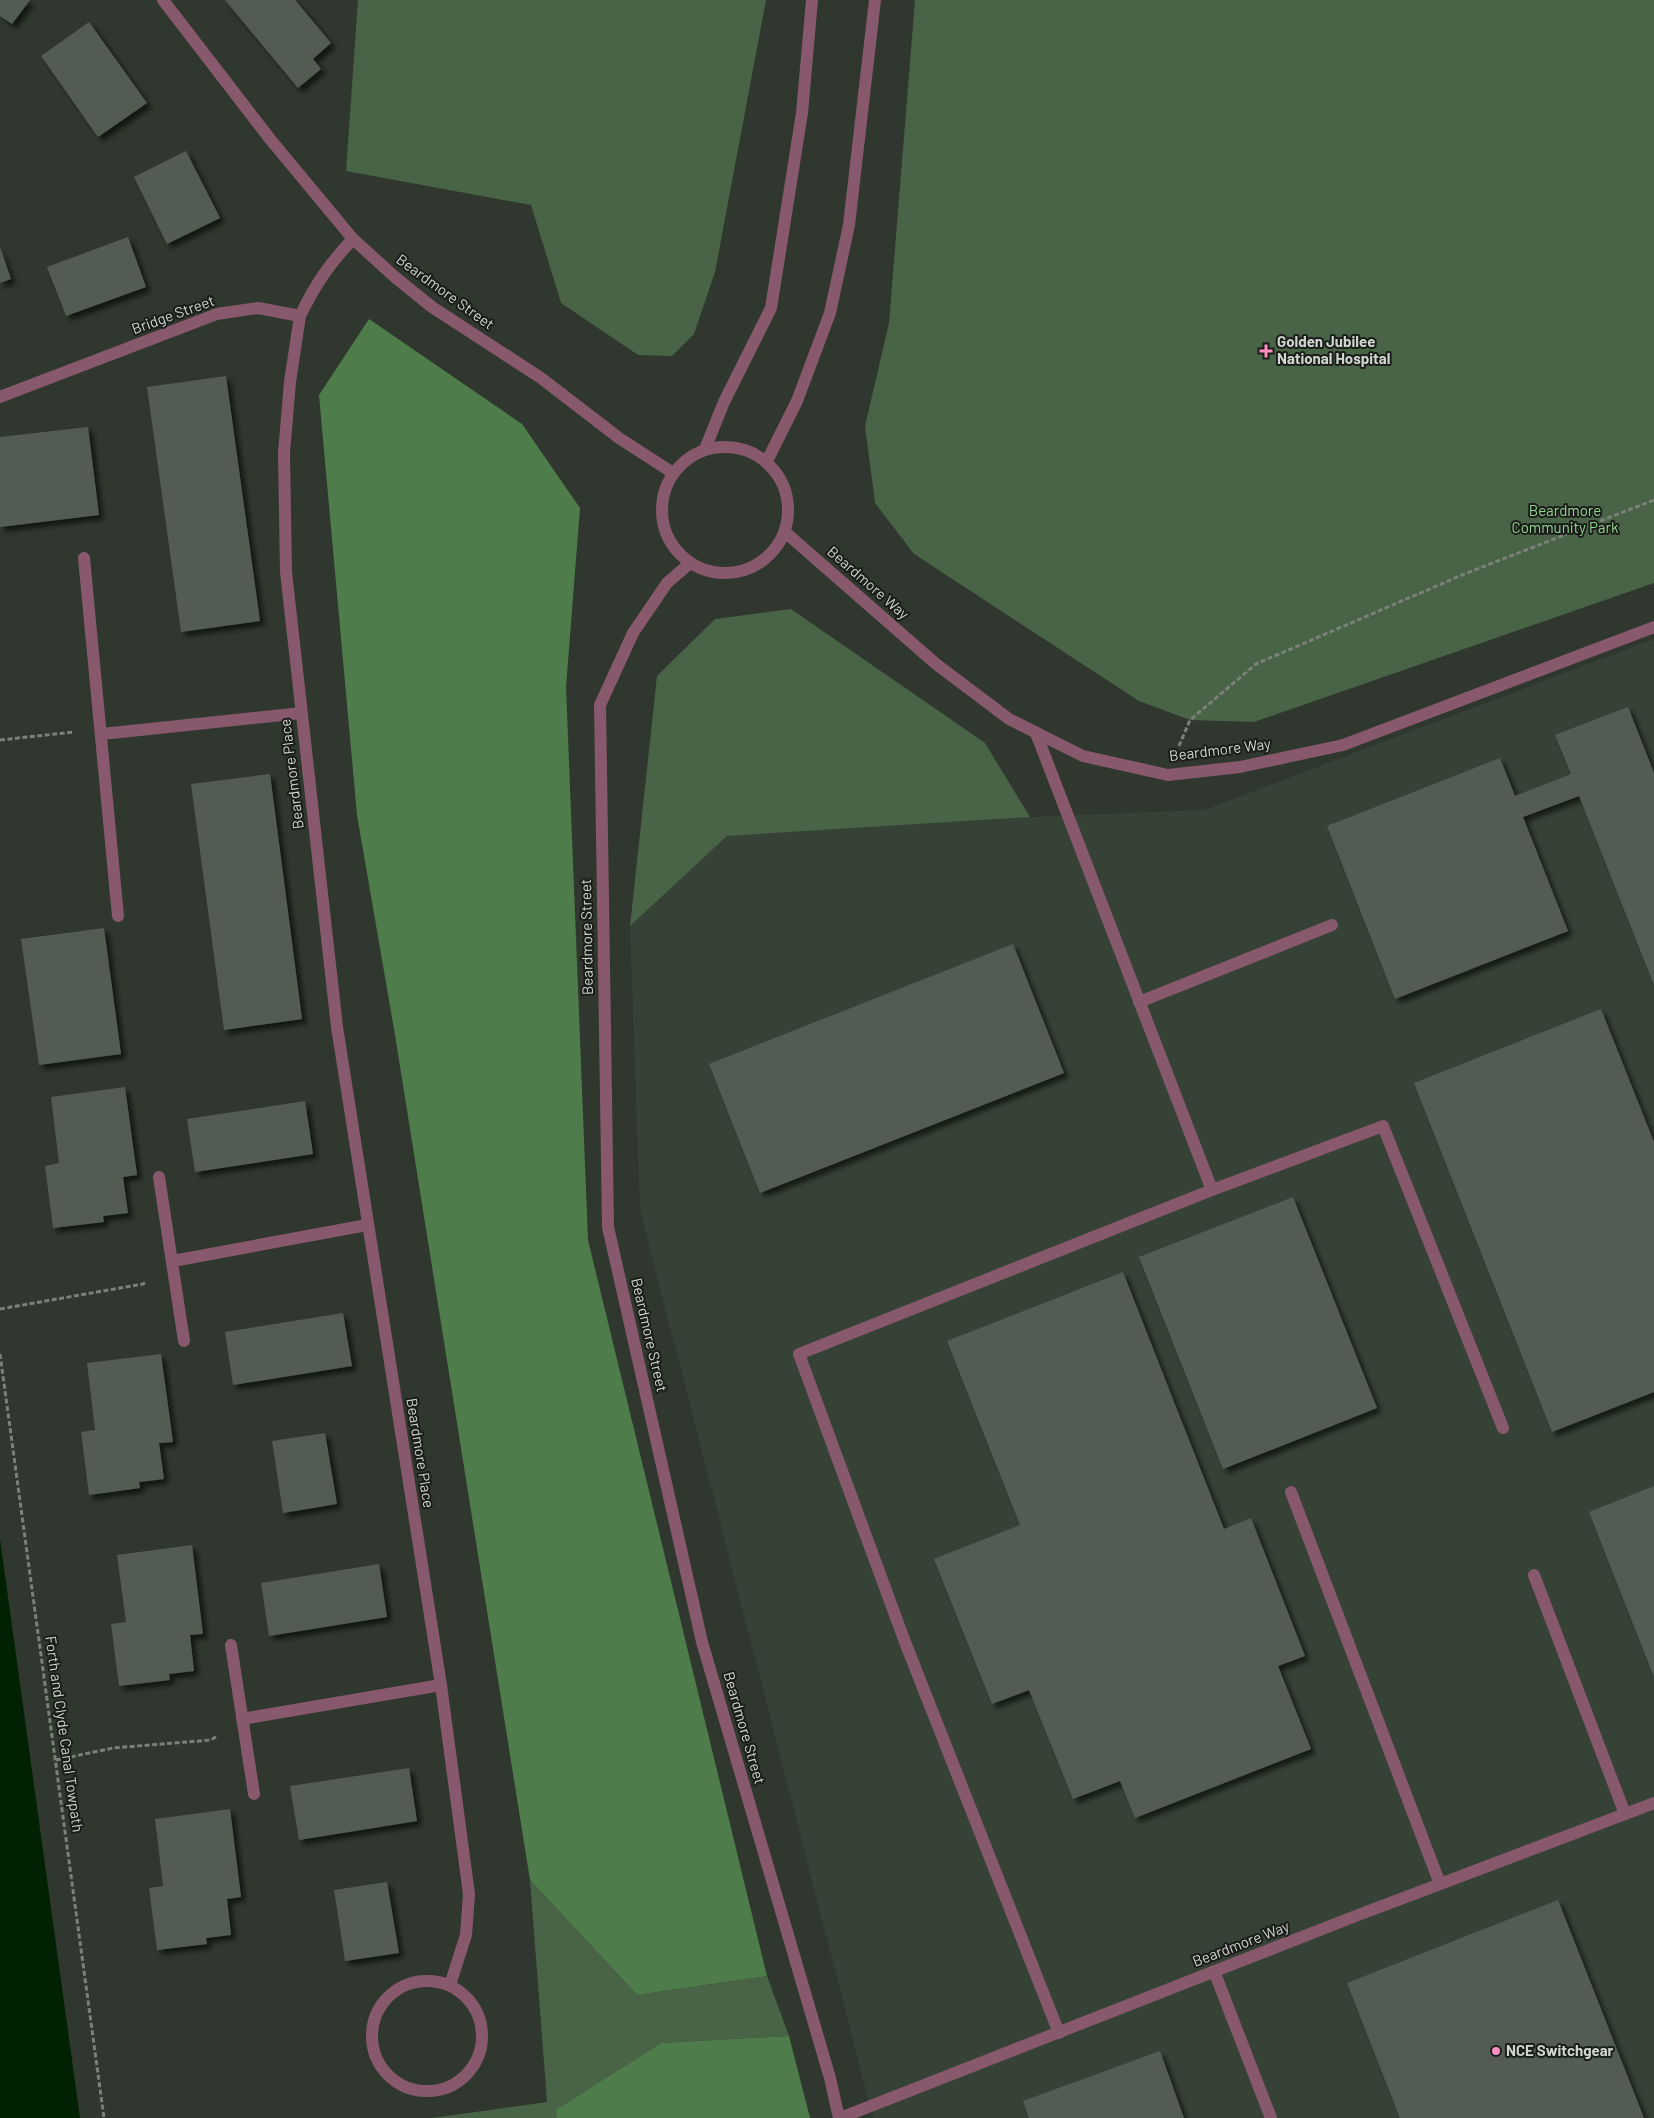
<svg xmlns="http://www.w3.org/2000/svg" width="1654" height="2118" font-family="Barlow,sans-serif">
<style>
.built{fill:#364235}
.green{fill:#486346}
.forest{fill:#4e7c4b}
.water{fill:#012202}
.building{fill:#535c53;filter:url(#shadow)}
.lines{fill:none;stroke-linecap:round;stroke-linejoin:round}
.path{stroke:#7a8179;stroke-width:3;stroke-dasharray:5 2.5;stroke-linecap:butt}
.service{stroke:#88596c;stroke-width:12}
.minor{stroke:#88596c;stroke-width:12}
.poi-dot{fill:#fd8ebf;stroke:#1a1d19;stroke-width:2}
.labels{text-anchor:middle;stroke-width:4;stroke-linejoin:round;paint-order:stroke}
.street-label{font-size:15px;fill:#d0d5cf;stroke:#1a1d19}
.poi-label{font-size:15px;font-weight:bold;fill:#d0d5cf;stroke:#1a1d19;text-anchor:start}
.park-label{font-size:15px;fill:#91d48d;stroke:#1a1d19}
</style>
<defs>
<filter id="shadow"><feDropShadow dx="4.5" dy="4.5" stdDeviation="2.5" flood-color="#0009"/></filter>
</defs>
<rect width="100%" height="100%" fill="#2f372e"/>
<path class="built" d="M 1654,639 L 1654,2118 L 873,2118 L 640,1210 L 630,926 L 727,836 L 1030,817 L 1204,810 Z"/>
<path class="green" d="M 358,0 L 766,0 L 715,272 L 694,334 L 672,356 L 638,355 L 561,303 L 531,205 L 346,171 Z
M 915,0 L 1654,0 L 1654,583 L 1254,722 L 1190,720 L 1139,701 L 914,554 L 875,503 L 865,426 L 889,323 Z
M 791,609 L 985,743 L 1030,817 L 727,836 L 630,926 L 657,676 L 715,619 Z
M 530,1880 L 637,1995 L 767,1976 L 789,2036 L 661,2043 L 557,2110 L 557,2118 L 432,2118 L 547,2102 Z"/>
<path class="forest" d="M 369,319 L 522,424 L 580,508 L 566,687 L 588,1240 L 767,1976 L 637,1995 L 530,1880 L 395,1035 L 357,815 L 319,395 Z
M 789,2036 L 810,2118 L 557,2118 L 556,2110 L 661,2043 Z"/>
<path class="water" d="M 0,1539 L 80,2118 L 0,2118 Z"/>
<path class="building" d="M 0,0 L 30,0 L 12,24 L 0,16 Z
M 225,0 L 295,0 L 331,43 L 313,59 L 321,69 L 298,88 Z
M 89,22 L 147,103 L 98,137 L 41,56 Z
M 186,151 L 220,218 L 167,244 L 134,177 Z
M 128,237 L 146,287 L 66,316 L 47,267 Z
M 0,247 L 11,279 L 0,283 Z
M 226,376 L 260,621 L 181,632 L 147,387 Z
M 88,427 L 99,515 L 0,527 L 0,437 Z
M 1628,707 L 1654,773 L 1654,985 L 1579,796 L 1523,817 L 1568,931 L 1395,999 L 1327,826 L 1500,758 L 1515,796 L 1571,774 L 1555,735 Z
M 270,774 L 302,1019 L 224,1030 L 191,784 Z
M 104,928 L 121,1054 L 39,1065 L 21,939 Z
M 1013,944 L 1064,1073 L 760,1193 L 709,1064 Z
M 1601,1009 L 1654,1142 L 1654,1392 L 1552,1432 L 1414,1083 Z
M 125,1087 L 137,1175 L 123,1177 L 128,1213 L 103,1216 L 104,1222 L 53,1228 L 45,1166 L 59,1163 L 51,1097 Z
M 305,1101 L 313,1154 L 195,1172 L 187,1119 Z
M 1293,1197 L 1377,1408 L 1223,1469 L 1139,1257 Z
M 1123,1272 L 1224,1529 L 1251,1518 L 1305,1656 L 1278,1666 L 1311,1749 L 1135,1818 L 1120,1781 L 1073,1799 L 1029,1690 L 992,1704 L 934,1559 L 1020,1525 L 947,1341 Z
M 343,1313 L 352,1366 L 233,1385 L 225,1332 Z
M 161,1354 L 173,1442 L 159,1443 L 164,1479 L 139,1482 L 140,1488 L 89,1495 L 81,1432 L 95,1430 L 87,1363 Z
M 325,1433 L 337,1504 L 283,1513 L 272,1441 Z
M 1654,1486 L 1654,1677 L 1589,1512 Z
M 192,1545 L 203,1634 L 190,1635 L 194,1671 L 169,1674 L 170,1680 L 119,1686 L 111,1624 L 126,1622 L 117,1555 Z
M 379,1564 L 387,1617 L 269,1636 L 261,1583 Z
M 409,1768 L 417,1821 L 299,1840 L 290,1786 Z
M 230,1809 L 241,1897 L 227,1899 L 231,1935 L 206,1938 L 207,1944 L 157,1950 L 149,1888 L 163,1886 L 155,1819 Z
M 387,1882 L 399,1953 L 345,1961 L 334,1890 Z
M 1558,1900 L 1644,2118 L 1400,2118 L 1347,1983 Z
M 1160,2051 L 1184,2118 L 1029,2118 L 1023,2101 Z"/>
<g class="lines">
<path class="path" d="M 0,740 L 74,732
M 1179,746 L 1190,720 L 1256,664 L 1462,575 L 1654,500
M 0,1309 L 143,1284 L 146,1282
M 0,1354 L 104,2118
M 56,1760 L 113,1748 L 211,1740 L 217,1736"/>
<path class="service" d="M 705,449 L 724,402 L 771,308 L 802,113 L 812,0
M 767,461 L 797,401 L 830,313 L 849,225 L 875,0
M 1036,733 L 1212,1190
M 1139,1002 L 1332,925
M 1291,1492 L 1440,1884
M 1534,1575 L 1625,1814
M 1214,1971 L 1271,2118
M 1059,2033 L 905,1642 L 799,1354 L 1212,1190 L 1383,1126 L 1503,1428"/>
<path class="minor" d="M 163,0 L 270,139 L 353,239 L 396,278 L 432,307 L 541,378 L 619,438 L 673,473
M 300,316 L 290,382 L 284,453 L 286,572 L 337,1027 L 441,1685 L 469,1894 L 466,1935 L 450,1985
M 0,397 L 217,314 L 258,308 L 300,316 C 315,285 329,264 353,239
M662 510a63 63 0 1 1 126 0a63 63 0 1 1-126 0Z
M 785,532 L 936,664 L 1009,719 L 1083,756 L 1168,775 L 1240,767 L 1343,745 L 1654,627
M 84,558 L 118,916
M 690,563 L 667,583 L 633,633 L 600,705 L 608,1227 L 702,1642 L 830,2078 L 839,2118
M 102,734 L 302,713
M 159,1177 L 184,1341
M 173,1261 L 367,1225
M 231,1645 L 254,1794
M 242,1719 L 441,1685
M372 2036a55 55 0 1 1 110 0a55 55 0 1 1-110 0Z
M 840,2118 L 1353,1917 L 1654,1803"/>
</g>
<g class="poi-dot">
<path d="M1263.5 343.5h5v5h5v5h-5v5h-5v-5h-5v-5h5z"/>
<circle cx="1496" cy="2051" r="5"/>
</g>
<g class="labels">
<g class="street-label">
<text transform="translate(445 292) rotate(36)" y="5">Beardmore Street</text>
<text transform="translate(173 315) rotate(-20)" y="5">Bridge Street</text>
<text transform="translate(868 583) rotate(41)" y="5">Beardmore Way</text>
<text transform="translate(1220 750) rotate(-7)" y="5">Beardmore Way</text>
<text transform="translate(292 774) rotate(-97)" y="5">Beardmore Place</text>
<text transform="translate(587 937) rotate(-91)" y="5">Beardmore Street</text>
<text transform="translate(649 1335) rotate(77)" y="5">Beardmore Street</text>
<text transform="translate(420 1453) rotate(81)" y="5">Beardmore Place</text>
<text transform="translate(744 1728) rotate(74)" y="5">Beardmore Street</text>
<text transform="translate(64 1734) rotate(82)" y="5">Forth and Clyde Canal Towpath</text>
<text transform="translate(1241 1944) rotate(-21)" y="5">Beardmore Way</text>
</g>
<g class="poi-label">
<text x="1277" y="347">Golden Jubilee<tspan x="1277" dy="17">National Hospital</tspan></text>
<text x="1506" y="2056">NCE Switchgear</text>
</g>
<g class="park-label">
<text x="1565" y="516">Beardmore<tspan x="1565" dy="17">Community Park</tspan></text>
</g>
</g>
</svg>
